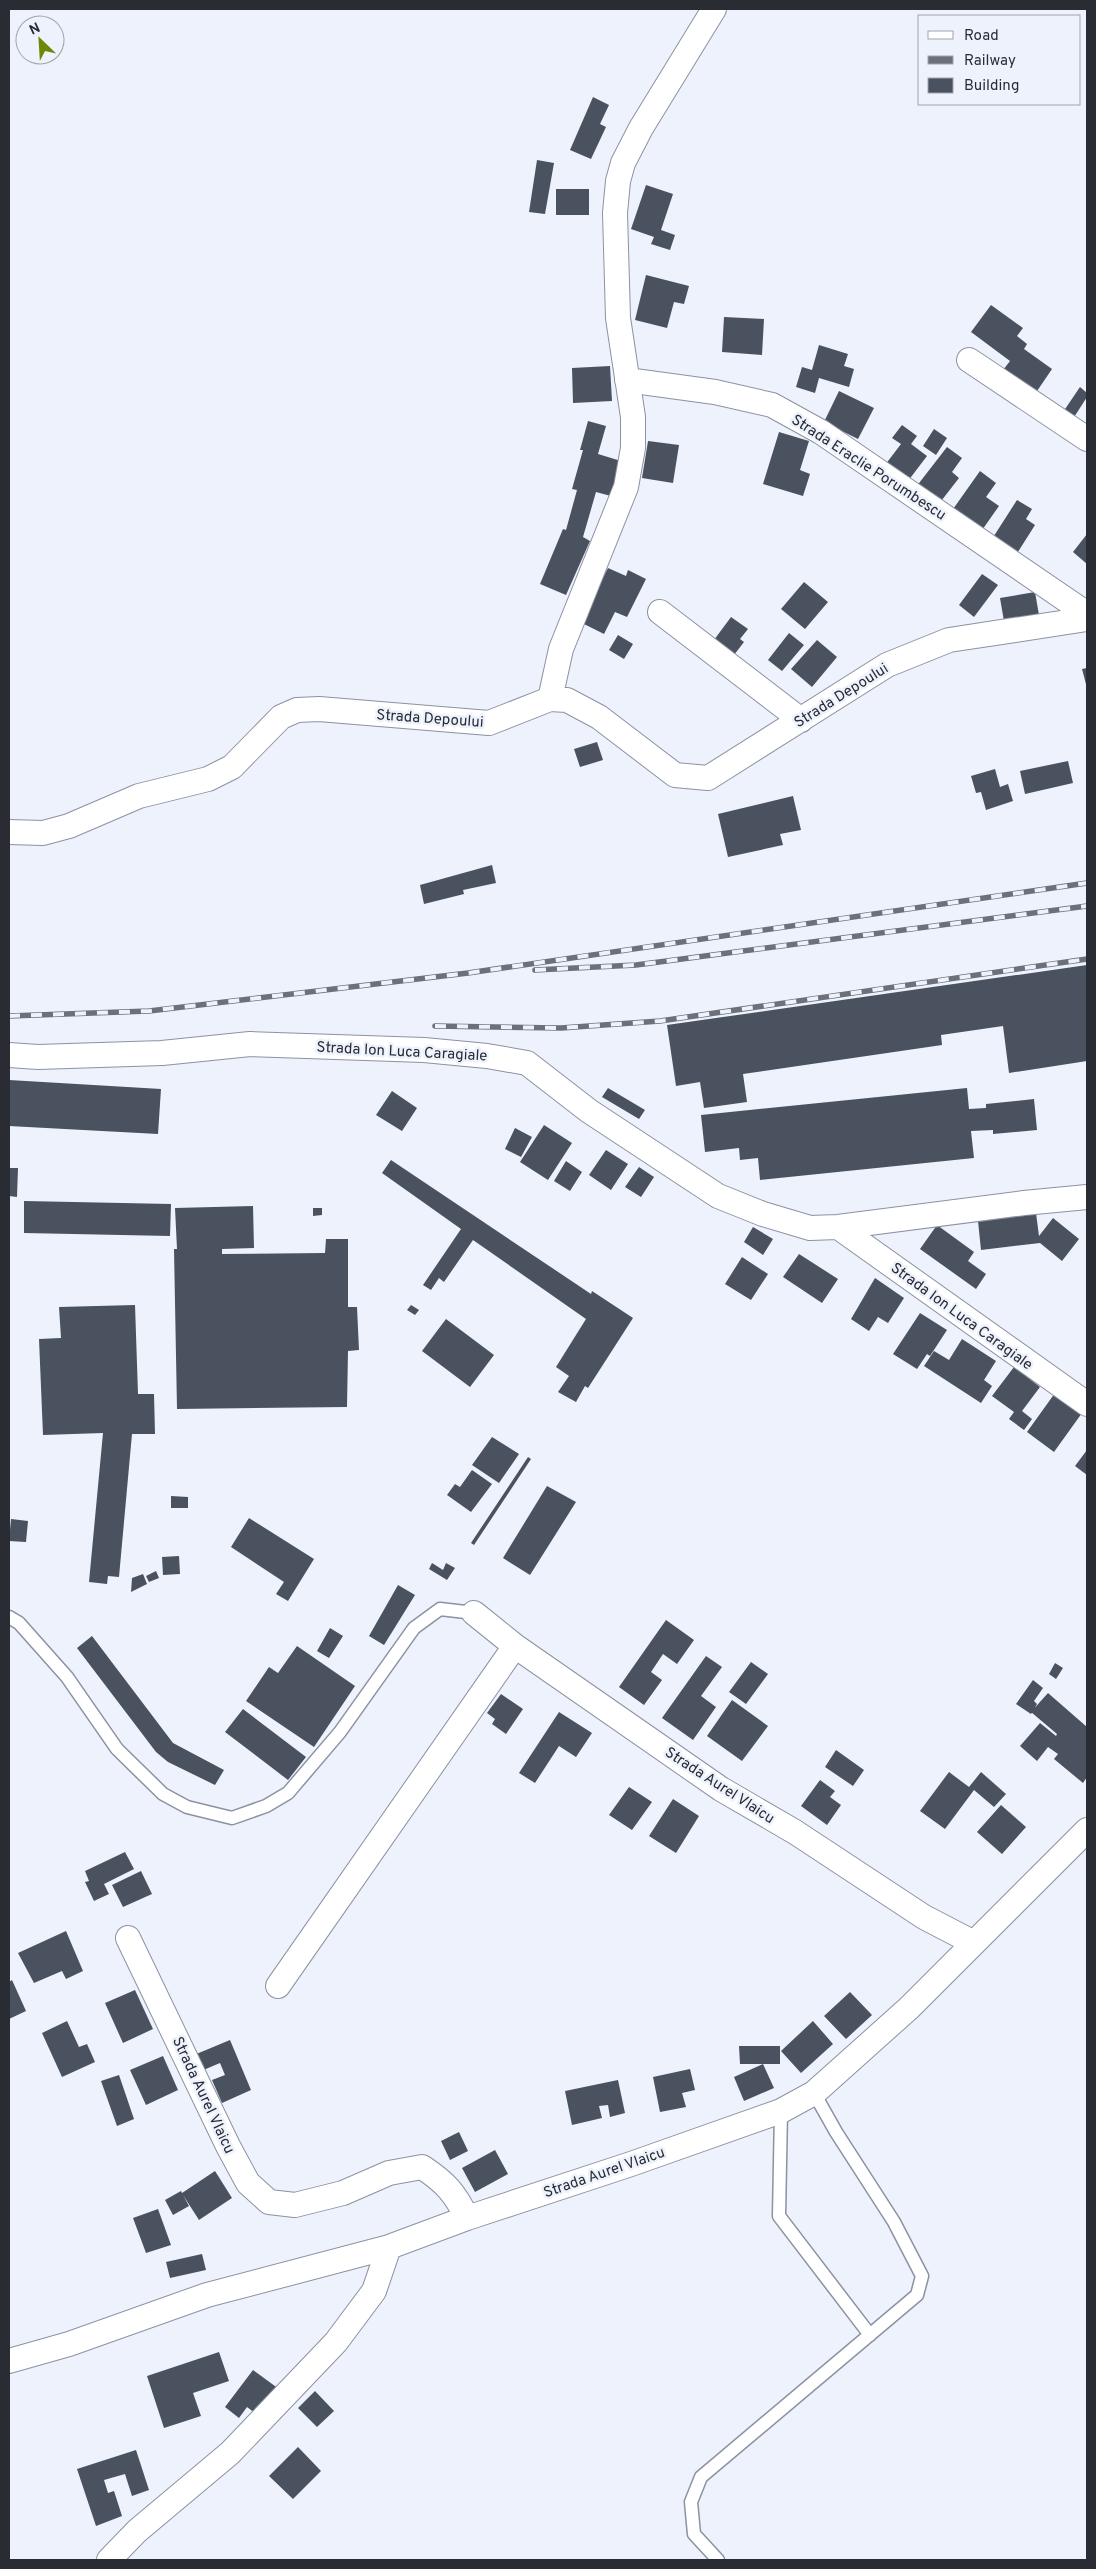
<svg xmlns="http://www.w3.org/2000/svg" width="1096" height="2569" font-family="Overpass,sans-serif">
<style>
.building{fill:#4a515f}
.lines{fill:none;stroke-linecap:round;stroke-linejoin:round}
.service-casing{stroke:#8b92a2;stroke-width:15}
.minor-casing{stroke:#8b92a2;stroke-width:26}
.service{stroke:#fff;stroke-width:12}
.minor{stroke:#fff;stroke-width:24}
.rail-casing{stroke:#6c7078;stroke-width:5.5}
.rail{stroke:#edf2fd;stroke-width:4;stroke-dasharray:11;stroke-linecap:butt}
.labels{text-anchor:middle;stroke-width:5;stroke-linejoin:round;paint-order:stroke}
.street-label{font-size:15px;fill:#292c32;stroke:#edf2fd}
</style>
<rect width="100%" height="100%" fill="#edf2fd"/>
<path class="building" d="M 593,97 L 609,105 L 600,124 L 606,127 L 591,159 L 570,150 Z
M 537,160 L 554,163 L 545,214 L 529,212 Z
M 646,185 L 673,194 L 661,230 L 675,235 L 670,250 L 651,244 L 654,237 L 631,229 Z
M 556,189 L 589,189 L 589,215 L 556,215 Z
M 646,275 L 689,286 L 684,304 L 674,302 L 667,328 L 635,320 Z
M 991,305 L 1023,328 L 1017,336 L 1027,344 L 1024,349 L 1052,369 L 1033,397 L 1000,374 L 1010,361 L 971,332 Z
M 724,317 L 764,319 L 762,355 L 722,352 Z
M 819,345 L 848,354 L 844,366 L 854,369 L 849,387 L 819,378 L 815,393 L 796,387 L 802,367 L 812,370 Z
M 610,366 L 612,401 L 573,403 L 572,368 Z
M 1080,387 L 1087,393 L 1087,397 L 1069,425 L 1059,418 Z
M 839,391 L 874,408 L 858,439 L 824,422 Z
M 588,421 L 606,426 L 598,454 L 621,461 L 611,496 L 596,492 L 583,537 L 590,541 L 566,595 L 540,584 L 563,529 L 566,530 L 577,490 L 572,489 L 583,450 L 580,450 Z
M 902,425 L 917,436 L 911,444 L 927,456 L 908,481 L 885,465 L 901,444 L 892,438 Z
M 934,429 L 947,438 L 936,455 L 923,446 Z
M 779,432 L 809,441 L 800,470 L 810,474 L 803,496 L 763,484 Z
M 648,441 L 679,445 L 673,483 L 642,478 Z
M 947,447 L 962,458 L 952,472 L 959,478 L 938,505 L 916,487 Z
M 980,471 L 996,483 L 986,497 L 999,506 L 980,533 L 951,512 Z
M 1017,500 L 1032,509 L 1026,519 L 1035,525 L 1016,555 L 992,539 Z
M 1087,534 L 1087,564 L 1073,552 Z
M 608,568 L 626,576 L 628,570 L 646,579 L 627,617 L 615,612 L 604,634 L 580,622 Z
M 982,574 L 998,585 L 974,617 L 959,605 Z
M 804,582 L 828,602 L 805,629 L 781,609 Z
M 1035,592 L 1040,621 L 1005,627 L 1000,598 Z
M 731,617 L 748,629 L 740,639 L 744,642 L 734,655 L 714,640 Z
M 789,633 L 804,645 L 782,671 L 768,660 Z
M 618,635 L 633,644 L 624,659 L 609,650 Z
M 817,640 L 837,657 L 812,687 L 791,669 Z
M 1087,668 L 1087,688 L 1082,669 Z
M 597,742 L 603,760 L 580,767 L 574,749 Z
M 1068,761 L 1073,783 L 1025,794 L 1020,771 Z
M 995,769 L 1000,787 L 1008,784 L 1013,801 L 986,810 L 981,792 L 976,793 L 971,776 Z
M 793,796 L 801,830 L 780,834 L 783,845 L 728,857 L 718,814 Z
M 492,865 L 496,883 L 463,890 L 464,894 L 424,904 L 420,885 Z
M 1087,965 L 1087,1061 L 1009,1073 L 1003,1026 L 941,1035 L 942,1045 L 743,1074 L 747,1102 L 704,1108 L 700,1082 L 676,1086 L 667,1025 Z
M 9,1080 L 161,1089 L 158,1134 L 9,1126 Z
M 608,1088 L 645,1110 L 639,1119 L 602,1097 Z
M 967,1088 L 969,1109 L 986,1108 L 986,1104 L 1034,1099 L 1037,1130 L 993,1134 L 993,1130 L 971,1131 L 974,1158 L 760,1180 L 758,1158 L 740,1160 L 739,1148 L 705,1152 L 701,1115 Z
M 392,1091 L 417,1108 L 402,1131 L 376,1115 Z
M 544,1125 L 572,1143 L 548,1180 L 520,1162 Z
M 515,1128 L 532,1137 L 521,1157 L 505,1149 Z
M 606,1150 L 628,1164 L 611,1190 L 589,1175 Z
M 391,1160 L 591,1294 L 592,1291 L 633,1318 L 588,1388 L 585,1386 L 576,1402 L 558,1392 L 569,1376 L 556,1367 L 586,1319 L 473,1240 L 444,1282 L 439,1278 L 431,1290 L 423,1285 L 461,1229 L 382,1173 Z
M 566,1161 L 582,1172 L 570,1191 L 554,1181 Z
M 639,1167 L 654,1177 L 641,1197 L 625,1187 Z
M 9,1168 L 18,1168 L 17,1197 L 9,1196 Z
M 24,1201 L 171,1204 L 170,1236 L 24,1233 Z
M 253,1206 L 254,1248 L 222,1249 L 222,1254 L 325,1253 L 326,1239 L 348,1239 L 348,1307 L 357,1307 L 359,1350 L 348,1351 L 347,1407 L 177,1409 L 174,1249 L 177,1249 L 175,1208 Z
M 313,1208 L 322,1208 L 322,1215 L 313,1216 Z
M 1036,1213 L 1039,1236 L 1053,1218 L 1079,1239 L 1062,1261 L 1040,1243 L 981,1250 L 978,1221 Z
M 937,1225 L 974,1252 L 968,1261 L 986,1274 L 976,1289 L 920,1249 Z
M 753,1227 L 773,1239 L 763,1255 L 744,1242 Z
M 799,1254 L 838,1279 L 822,1303 L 783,1277 Z
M 742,1257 L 768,1274 L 751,1300 L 725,1284 Z
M 875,1278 L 904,1298 L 888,1323 L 878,1317 L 869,1331 L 851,1319 Z
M 135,1305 L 138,1394 L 154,1394 L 155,1434 L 132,1434 L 119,1577 L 108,1576 L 107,1584 L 89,1582 L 103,1433 L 43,1435 L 39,1339 L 61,1338 L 59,1307 Z
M 411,1305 L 419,1310 L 415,1315 L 407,1310 Z
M 920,1313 L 947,1330 L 930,1356 L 927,1354 L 917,1369 L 893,1354 Z
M 446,1319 L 494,1355 L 470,1387 L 422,1351 Z
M 962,1339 L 996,1361 L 984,1380 L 992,1386 L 981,1403 L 924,1366 L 934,1351 L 949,1360 Z
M 1014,1367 L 1040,1387 L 1022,1411 L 1032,1419 L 1024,1430 L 1009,1419 L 1014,1412 L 992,1396 Z
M 1055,1393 L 1082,1413 L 1054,1452 L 1027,1432 Z
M 492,1437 L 519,1454 L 499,1483 L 472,1465 Z
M 1087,1450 L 1087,1475 L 1075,1466 Z
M 528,1457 L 531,1459 L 474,1545 L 471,1543 Z
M 472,1470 L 492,1484 L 471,1512 L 447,1495 L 455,1484 L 460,1487 Z
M 547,1486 L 576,1502 L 530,1575 L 503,1558 Z
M 171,1496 L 188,1497 L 188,1508 L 171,1508 Z
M 249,1518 L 314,1559 L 288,1601 L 276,1594 L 284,1582 L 231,1547 Z
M 11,1519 L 28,1521 L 26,1542 L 9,1541 Z
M 179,1556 L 180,1574 L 163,1575 L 162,1557 Z
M 432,1563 L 443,1570 L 446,1563 L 455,1568 L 447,1580 L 429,1569 Z
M 156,1571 L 159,1578 L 149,1582 L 146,1576 Z
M 143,1574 L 147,1584 L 131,1592 L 132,1578 Z
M 398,1585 L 415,1595 L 384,1645 L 369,1636 Z
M 666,1620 L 694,1640 L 677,1664 L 663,1654 L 651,1672 L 662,1680 L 644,1705 L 619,1687 Z
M 330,1628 L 343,1636 L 329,1658 L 317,1651 Z
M 92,1636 L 173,1743 L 224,1770 L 215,1785 L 168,1762 L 156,1752 L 77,1648 Z
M 297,1646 L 355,1686 L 314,1747 L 246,1701 L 269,1667 L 278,1673 Z
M 706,1656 L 722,1667 L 701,1696 L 716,1707 L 693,1740 L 662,1718 Z
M 751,1662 L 768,1674 L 746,1704 L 729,1692 Z
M 1055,1663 L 1063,1668 L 1056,1679 L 1049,1674 Z
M 1033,1680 L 1043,1688 L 1034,1701 L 1037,1704 L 1031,1714 L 1016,1704 Z
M 1048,1693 L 1087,1727 L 1087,1777 L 1083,1783 L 1054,1759 L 1058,1754 L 1048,1747 L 1037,1761 L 1020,1746 L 1040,1723 L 1056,1736 L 1057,1734 L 1031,1712 Z
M 501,1694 L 523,1709 L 506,1734 L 492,1724 L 495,1719 L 487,1713 Z
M 732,1700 L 768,1726 L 742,1761 L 707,1736 Z
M 243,1709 L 306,1757 L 288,1780 L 225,1732 Z
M 559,1712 L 592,1733 L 576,1757 L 559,1746 L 535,1783 L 519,1773 Z
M 836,1750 L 864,1770 L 853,1786 L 825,1767 Z
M 949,1772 L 969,1787 L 981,1772 L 1006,1794 L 994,1807 L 974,1790 L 945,1829 L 920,1811 Z
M 820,1780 L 835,1791 L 830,1797 L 841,1805 L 827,1825 L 801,1806 Z
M 629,1787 L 652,1802 L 632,1830 L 609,1815 Z
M 673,1799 L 699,1816 L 676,1853 L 649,1836 Z
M 1001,1805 L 1026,1827 L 1002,1854 L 977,1832 Z
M 125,1852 L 134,1869 L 104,1884 L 109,1894 L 94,1901 L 85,1882 L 89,1881 L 85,1871 Z
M 141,1871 L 152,1894 L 123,1907 L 112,1885 Z
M 66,1931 L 83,1971 L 66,1979 L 62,1971 L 34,1983 L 18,1953 Z
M 12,1980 L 26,2011 L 9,2019 L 9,1982 Z
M 135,1990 L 153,2029 L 123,2043 L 105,2003 Z
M 850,1992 L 872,2015 L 846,2039 L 824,2016 Z
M 67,2021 L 79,2047 L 87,2044 L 95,2062 L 62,2077 L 42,2033 Z
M 813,2021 L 833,2044 L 801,2073 L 781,2051 Z
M 230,2040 L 251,2090 L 222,2103 L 212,2080 L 225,2075 L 220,2063 L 201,2071 L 194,2055 Z
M 739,2046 L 780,2046 L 780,2064 L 740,2064 Z
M 163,2056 L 178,2090 L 146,2105 L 130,2070 Z
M 763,2064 L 774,2088 L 744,2101 L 734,2077 Z
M 690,2069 L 695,2090 L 682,2093 L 686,2107 L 660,2112 L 653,2077 Z
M 119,2075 L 134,2119 L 117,2126 L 101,2081 Z
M 618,2080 L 625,2113 L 610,2117 L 608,2105 L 599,2106 L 602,2118 L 572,2125 L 565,2091 Z
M 459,2132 L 468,2151 L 450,2160 L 441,2141 Z
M 495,2150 L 508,2174 L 475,2192 L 462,2168 Z
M 215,2171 L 232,2198 L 199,2220 L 183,2195 L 189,2206 L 173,2215 L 165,2200 L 181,2191 L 182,2193 Z
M 158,2209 L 171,2245 L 146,2253 L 133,2218 Z
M 202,2254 L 206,2270 L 170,2278 L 166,2262 Z
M 219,2352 L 229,2381 L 193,2393 L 201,2416 L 164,2428 L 147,2376 Z
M 253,2370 L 279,2389 L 259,2416 L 247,2407 L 239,2418 L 225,2407 Z
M 315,2391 L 334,2411 L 317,2427 L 298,2408 Z
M 298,2447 L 321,2471 L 293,2499 L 269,2476 Z
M 136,2450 L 149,2490 L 132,2496 L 125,2474 L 104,2480 L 108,2493 L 114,2491 L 122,2516 L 96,2526 L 77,2469 Z"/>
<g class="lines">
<g class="service-casing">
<path id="service" d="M 9,1617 L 19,1623 L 67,1677 L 117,1749 L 163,1794 L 187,1807 L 232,1818 L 266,1806 L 288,1793 L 340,1732 L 414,1628 L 440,1609 L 474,1613
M 781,2111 L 779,2216 L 870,2335
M 718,2560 L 694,2534 L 691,2502 L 701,2477 L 917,2295 L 922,2276 L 894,2222 L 836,2132 L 814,2093"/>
</g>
<g class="minor-casing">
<path id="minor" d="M 969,360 L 1087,439
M 627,380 L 715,392 L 772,405 L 821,432 L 1087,614
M 660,612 L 801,720
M 550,699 L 561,649 L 626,487 L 633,448 L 633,417 L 618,318 L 615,213 L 618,181 L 623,163 L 641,128 L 714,9
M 9,832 L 43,833 L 69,826 L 139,796 L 208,779 L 232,767 L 281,717 L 297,710 L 319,709 L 489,723 L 550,699 L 567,700 L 599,717 L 675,775 L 708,778 L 887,665 L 949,640 L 1087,619
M 9,1055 L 38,1057 L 162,1053 L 250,1044 L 424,1050 L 487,1056 L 527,1063 L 589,1111 L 718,1196 L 763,1214 L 810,1228 L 838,1227 L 1024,1203 L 1087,1197
M 838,1227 L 1087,1404
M 474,1613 L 515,1646 L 721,1789 L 795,1832 L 924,1917 L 974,1943
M 128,1938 L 228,2146 L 248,2183 L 269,2202 L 295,2205 L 343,2193 L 389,2173 L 422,2167 C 445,2182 455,2193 467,2218
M 278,1986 L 515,1646
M 9,2361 L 69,2344 L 207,2295 L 389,2247 L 467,2218 L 631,2164 L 781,2111 L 814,2093 L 909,2008 L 1087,1830
M 109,2560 L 137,2531 L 230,2453 L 336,2342 L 374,2291 L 389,2247"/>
</g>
<use href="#service" class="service"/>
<use href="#minor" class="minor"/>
<g class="rail-casing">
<path id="rail" d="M 535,970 L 636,965 L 1087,906
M 9,1016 L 149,1011 L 468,973 L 1087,883
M 435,1026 L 561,1028 L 660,1021 L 1087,959"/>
</g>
<use href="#rail" class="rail"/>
</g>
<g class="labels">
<g class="street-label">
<text transform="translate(869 467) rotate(33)" y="5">Strada Eraclie Porumbescu</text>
<text transform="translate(841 695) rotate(-32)" y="5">Strada Depoului</text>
<text transform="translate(430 718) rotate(4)" y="5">Strada Depoului</text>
<text transform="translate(402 1051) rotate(3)" y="5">Strada Ion Luca Caragiale</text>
<text transform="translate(962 1316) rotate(36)" y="5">Strada Ion Luca Caragiale</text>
<text transform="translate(720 1785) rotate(33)" y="5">Strada Aurel Vlaicu</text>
<text transform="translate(204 2095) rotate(65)" y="5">Strada Aurel Vlaicu</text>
<text transform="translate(604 2172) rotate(-19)" y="5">Strada Aurel Vlaicu</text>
</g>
</g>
<rect width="1096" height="2569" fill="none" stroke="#292c32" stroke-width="20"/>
<rect x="918" y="15" width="162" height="90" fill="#edf2fd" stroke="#9fa3ac"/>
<rect x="928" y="31" width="25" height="8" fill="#ffffff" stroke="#9fa3ac"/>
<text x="964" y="40" font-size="15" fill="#292c32">Road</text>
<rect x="928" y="56" width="25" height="8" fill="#6c7078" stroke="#9fa3ac"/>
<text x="964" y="65" font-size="15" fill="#292c32">Railway</text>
<rect x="928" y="78" width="25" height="15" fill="#4a515f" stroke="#9fa3ac"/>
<text x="964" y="90" font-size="15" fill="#292c32">Building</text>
<g transform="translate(40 40) rotate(335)"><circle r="24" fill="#edf2fd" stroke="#9fa3ac"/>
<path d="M0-4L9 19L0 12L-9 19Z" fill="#6a8906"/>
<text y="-8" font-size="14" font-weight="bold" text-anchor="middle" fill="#292c32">N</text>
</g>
</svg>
